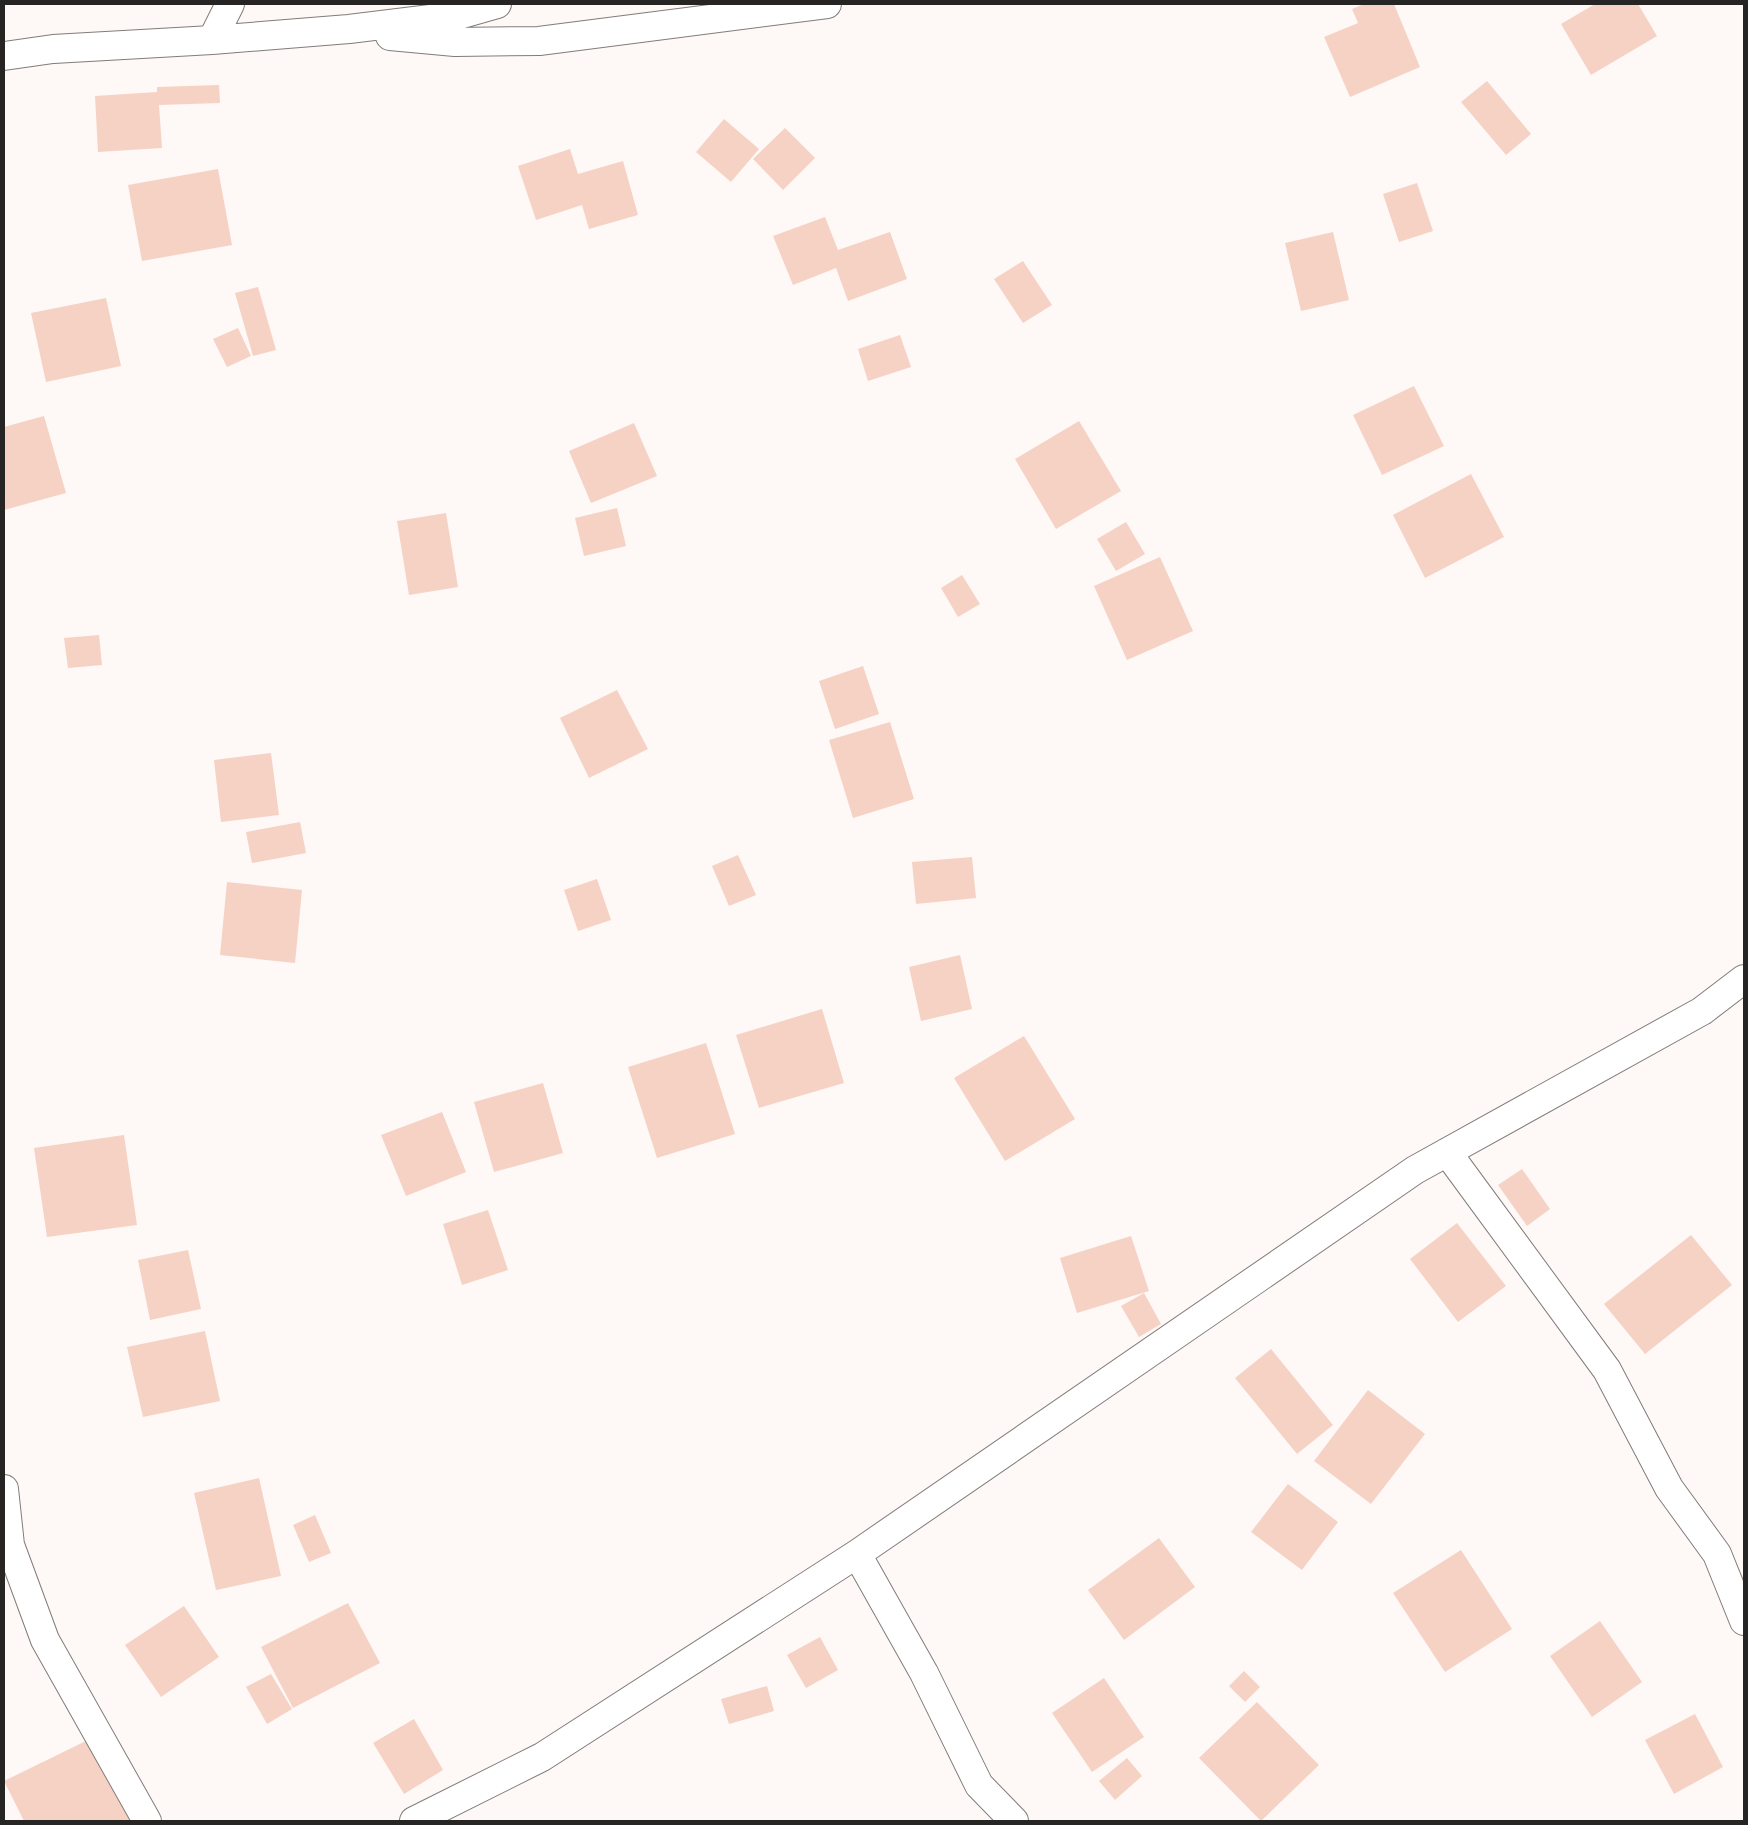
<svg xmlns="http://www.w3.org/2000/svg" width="1748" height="1825" font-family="Quicksand,sans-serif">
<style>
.building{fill:#f6d2c5}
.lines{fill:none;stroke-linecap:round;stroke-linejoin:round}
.minor-casing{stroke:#827c79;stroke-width:30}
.minor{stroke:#fff;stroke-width:28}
</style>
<rect width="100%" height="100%" fill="#fef8f6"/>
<path class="building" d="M 1364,4 L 1394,4 L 1420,67 L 1350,97 L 1324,37 L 1358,23 L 1352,9 Z
M 1595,4 L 1638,4 L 1657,36 L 1591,75 L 1561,24 Z
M 1487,81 L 1531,134 L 1506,155 L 1461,102 Z
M 219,85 L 220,103 L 159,105 L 162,148 L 98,152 L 95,96 L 157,92 L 157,87 Z
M 724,119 L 759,149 L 731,182 L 696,152 Z
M 785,128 L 815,158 L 783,190 L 753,159 Z
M 570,149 L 578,174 L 623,161 L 638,215 L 589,229 L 582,205 L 536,220 L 518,166 Z
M 218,169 L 232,245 L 142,261 L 128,185 Z
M 1417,183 L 1433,231 L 1399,242 L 1383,194 Z
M 825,217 L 838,250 L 890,232 L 907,279 L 848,301 L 836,268 L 793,285 L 773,236 Z
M 1333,232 L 1349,300 L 1301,311 L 1285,243 Z
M 1023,261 L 1052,305 L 1023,323 L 994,279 Z
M 258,287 L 276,350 L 253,356 L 235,293 Z
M 106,298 L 121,366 L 46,382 L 31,313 Z
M 238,328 L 251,356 L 227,367 L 213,339 Z
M 900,335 L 911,367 L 868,381 L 858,349 Z
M 1414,386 L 1444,446 L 1382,475 L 1353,415 Z
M 44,416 L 66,493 L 4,510 L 4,427 Z
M 1079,421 L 1121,491 L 1056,529 L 1015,459 Z
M 634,423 L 657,476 L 591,503 L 569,451 Z
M 1471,474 L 1504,537 L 1425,578 L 1393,515 Z
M 617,508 L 626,546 L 584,556 L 575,518 Z
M 446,513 L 458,587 L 409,595 L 397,521 Z
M 1126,522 L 1145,554 L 1116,571 L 1097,539 Z
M 1160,557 L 1193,631 L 1127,660 L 1094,586 Z
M 962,575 L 980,604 L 958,617 L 941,588 Z
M 99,635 L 102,665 L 68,668 L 64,638 Z
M 863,666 L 879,714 L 835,729 L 819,681 Z
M 617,690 L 648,749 L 589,778 L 560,718 Z
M 890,722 L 914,799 L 853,818 L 829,740 Z
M 271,753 L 279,815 L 221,822 L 214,760 Z
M 300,822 L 306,853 L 252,863 L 246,832 Z
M 738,855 L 756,895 L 729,906 L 712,866 Z
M 972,857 L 976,898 L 916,904 L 912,862 Z
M 597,879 L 611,920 L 578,931 L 564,890 Z
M 227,882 L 302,890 L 295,963 L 220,955 Z
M 960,955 L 972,1009 L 921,1021 L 909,967 Z
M 822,1009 L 844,1083 L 759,1108 L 736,1035 Z
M 1024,1036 L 1075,1119 L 1005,1161 L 954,1078 Z
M 706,1043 L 735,1134 L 657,1158 L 628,1067 Z
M 543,1083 L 563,1153 L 494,1172 L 474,1102 Z
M 442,1112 L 466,1172 L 406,1196 L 381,1135 Z
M 124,1135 L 137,1225 L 47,1237 L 34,1148 Z
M 1522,1169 L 1550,1209 L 1527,1226 L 1498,1185 Z
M 488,1210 L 508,1270 L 462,1285 L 443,1224 Z
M 1457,1223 L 1506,1286 L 1458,1322 L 1410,1259 Z
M 1691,1235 L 1732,1285 L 1645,1354 L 1604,1304 Z
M 1131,1236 L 1149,1291 L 1077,1313 L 1060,1258 Z
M 188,1250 L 201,1309 L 150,1320 L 138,1260 Z
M 1144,1293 L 1161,1324 L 1139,1337 L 1121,1306 Z
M 205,1331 L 220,1401 L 143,1417 L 127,1347 Z
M 1271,1349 L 1333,1425 L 1297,1454 L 1235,1378 Z
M 1368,1390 L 1425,1434 L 1371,1504 L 1314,1461 Z
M 259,1478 L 281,1576 L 216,1590 L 194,1493 Z
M 1288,1484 L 1338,1522 L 1302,1570 L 1251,1532 Z
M 315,1515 L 331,1553 L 309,1562 L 293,1525 Z
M 1159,1538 L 1195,1587 L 1124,1640 L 1088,1590 Z
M 1461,1550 L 1512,1629 L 1445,1672 L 1393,1593 Z
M 348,1603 L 380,1663 L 293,1708 L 261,1647 Z
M 184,1606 L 219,1657 L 161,1697 L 125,1645 Z
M 1600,1621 L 1642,1682 L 1592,1717 L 1550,1656 Z
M 820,1637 L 838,1670 L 806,1688 L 787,1655 Z
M 1244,1671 L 1260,1687 L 1245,1702 L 1229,1686 Z
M 271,1674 L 292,1709 L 267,1724 L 246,1687 Z
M 1104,1678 L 1144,1737 L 1092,1772 L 1052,1713 Z
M 767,1686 L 774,1711 L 729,1724 L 721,1699 Z
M 1257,1702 L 1319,1765 L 1261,1821 L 1199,1758 Z
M 1695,1714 L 1723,1767 L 1674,1794 L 1645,1740 Z
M 414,1719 L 443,1770 L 404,1794 L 373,1743 Z
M 92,1738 L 133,1821 L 24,1821 L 4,1781 Z
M 1127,1758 L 1142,1776 L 1115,1800 L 1099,1781 Z"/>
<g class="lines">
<g class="minor-casing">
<path id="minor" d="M 390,36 L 455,42 L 539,41 L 827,4
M 212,40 L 230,4
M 4,56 L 53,49 L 212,40 L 349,29 L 455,16 L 497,4
M 1447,1152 L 1607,1370 L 1669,1488 L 1717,1554 L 1744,1621
M 4,1489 L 10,1545 L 45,1640 L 147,1821
M 857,1554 L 924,1673 L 979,1785 L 1014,1821
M 414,1821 L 542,1757 L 857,1554 L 1415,1170 L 1702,1011 L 1744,979"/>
</g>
<use href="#minor" class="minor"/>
</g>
<rect width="1748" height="1825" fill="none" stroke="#272524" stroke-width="10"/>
</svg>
